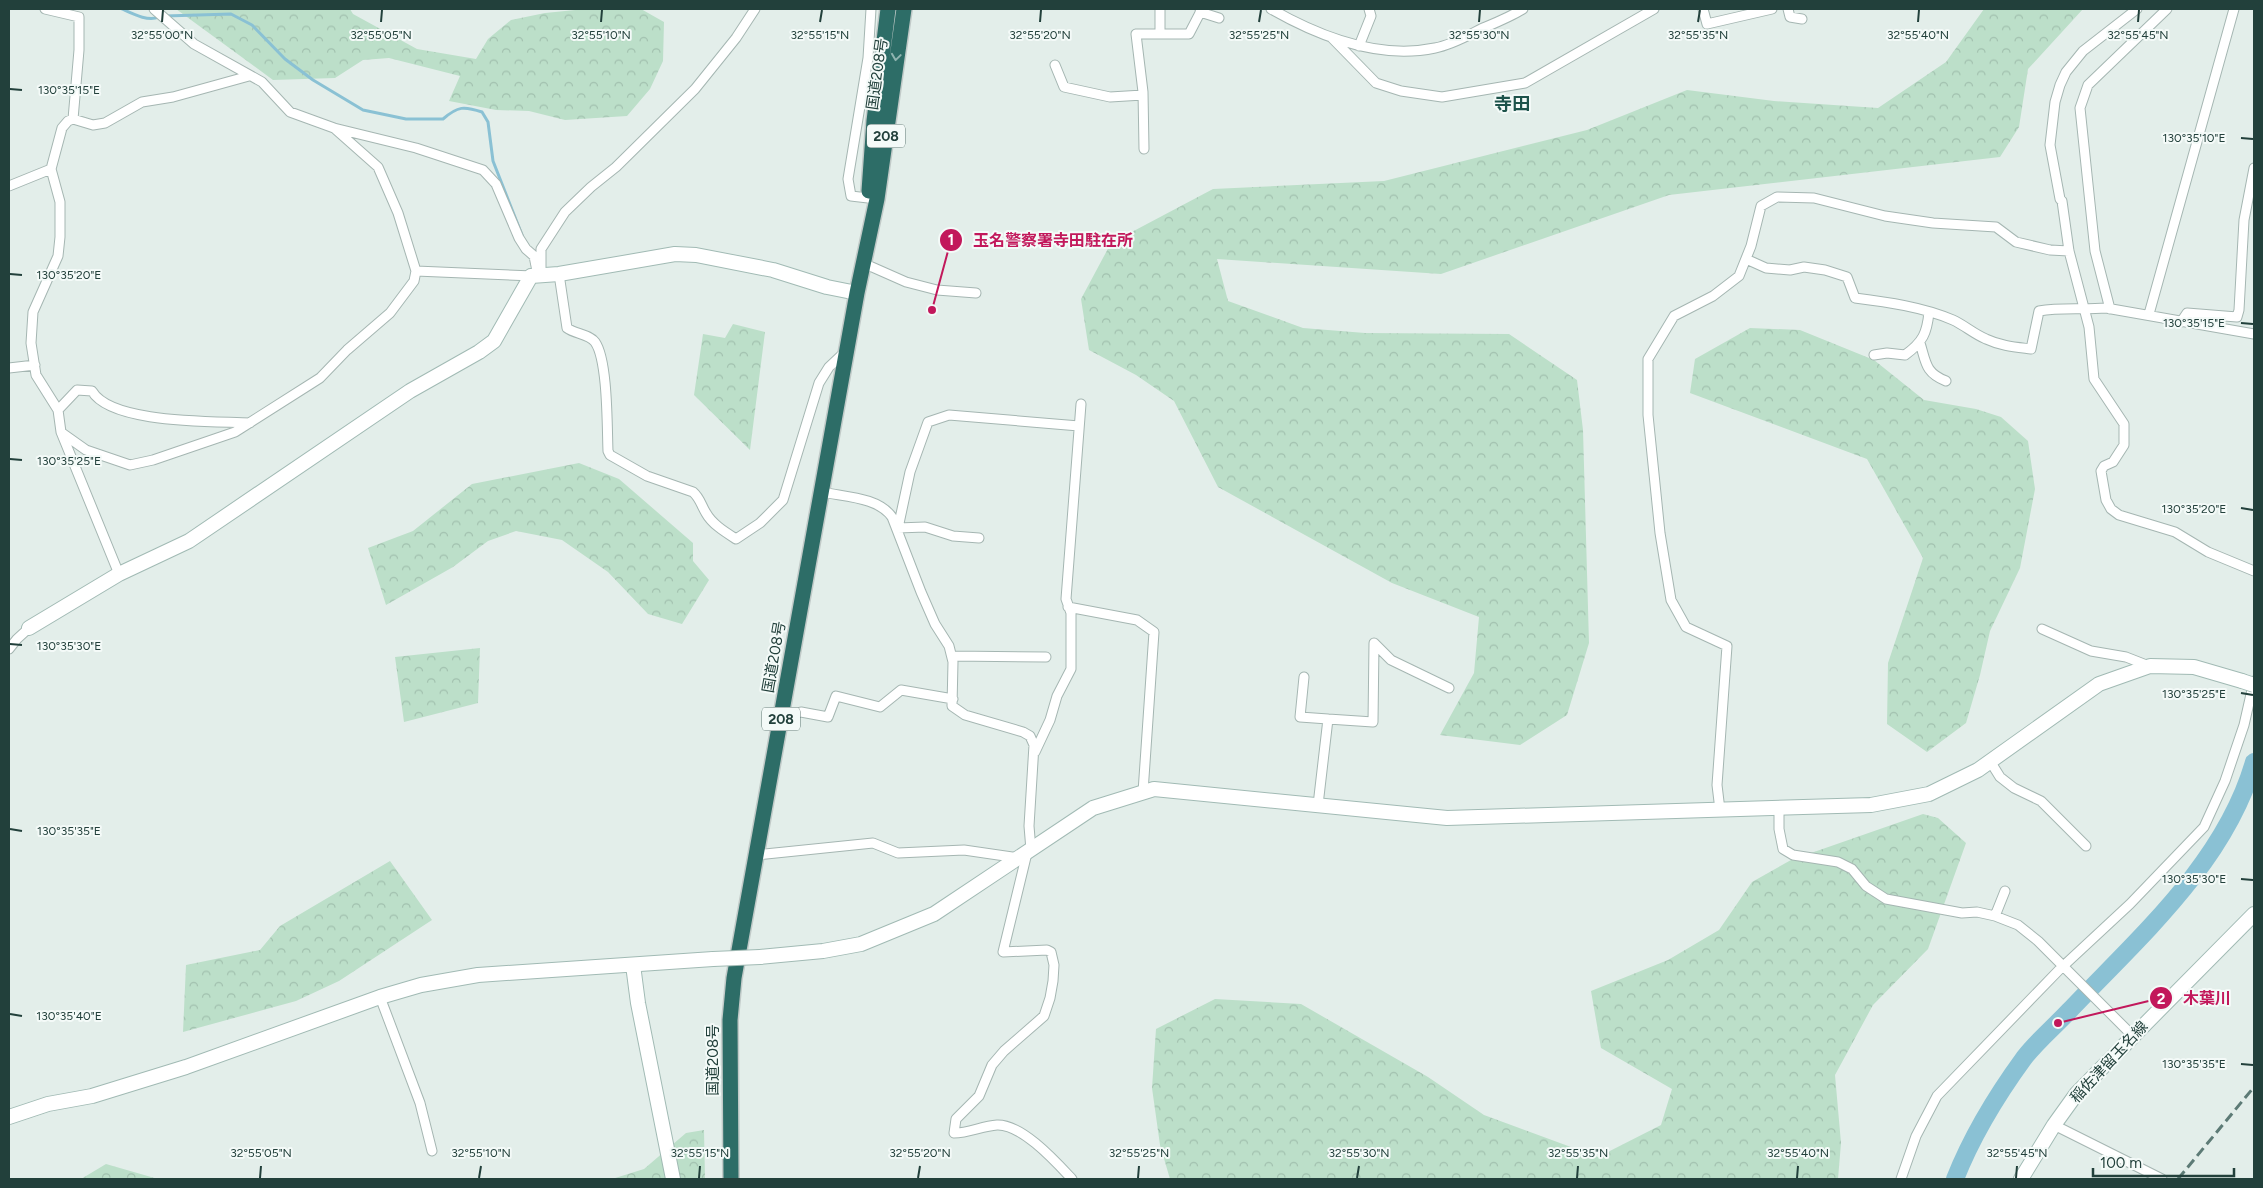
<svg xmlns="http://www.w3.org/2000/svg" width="2263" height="1188" font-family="Figtree,'Noto Sans JP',sans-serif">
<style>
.forest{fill:url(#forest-crowns)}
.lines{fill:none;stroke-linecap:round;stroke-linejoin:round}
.stream{stroke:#8ac1d4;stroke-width:3}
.river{stroke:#8ac1d4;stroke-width:18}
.street-casing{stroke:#a5b6b2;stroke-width:11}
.secondary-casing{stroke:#a1bab4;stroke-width:16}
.highway-casing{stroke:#c1cac8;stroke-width:18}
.street{stroke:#fff;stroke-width:9}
.secondary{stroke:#fff;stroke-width:14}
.highway{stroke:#2d6d67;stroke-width:15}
.rail{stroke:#5d7b76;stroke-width:3;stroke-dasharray:10 5;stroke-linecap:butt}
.secondary-bridge-casing{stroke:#a1bab4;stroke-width:16;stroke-linecap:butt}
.secondary-bridge{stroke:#fff;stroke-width:14}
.oneway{stroke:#90b4b0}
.ticks{fill:none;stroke:#22403b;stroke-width:2}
.labels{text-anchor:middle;stroke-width:4;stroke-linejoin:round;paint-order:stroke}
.shield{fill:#f4faf8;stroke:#617874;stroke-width:1}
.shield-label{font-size:14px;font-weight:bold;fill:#22403b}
.street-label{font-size:15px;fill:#22403b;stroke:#f4faf8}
.quarter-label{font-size:18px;font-weight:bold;fill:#1d534b;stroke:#f4faf8}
.ticks-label{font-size:12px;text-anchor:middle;fill:#22403b;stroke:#f4faf8;stroke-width:4;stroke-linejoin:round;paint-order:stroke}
.leader{fill:none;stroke:#c2185b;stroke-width:2}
.callout-dot{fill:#c2185b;stroke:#f4faf8;stroke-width:2}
.mark-label{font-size:15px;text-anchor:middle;font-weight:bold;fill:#fff}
.callout-label{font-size:16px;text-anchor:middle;font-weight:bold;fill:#c2185b;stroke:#f4faf8;stroke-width:4;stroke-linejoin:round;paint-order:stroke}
</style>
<defs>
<pattern id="forest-crowns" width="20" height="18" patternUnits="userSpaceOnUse" patternTransform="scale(1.25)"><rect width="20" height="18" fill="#bcdfc9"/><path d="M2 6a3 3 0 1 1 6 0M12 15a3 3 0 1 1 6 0" fill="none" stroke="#a1c0ae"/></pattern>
</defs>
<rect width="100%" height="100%" fill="#e3eeea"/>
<path class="forest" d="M 176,9 L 350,9 L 353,14 L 417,49 L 476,59 L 488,39 L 511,20 L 545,13 L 585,9 L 641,9 L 664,22 L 663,61 L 650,89 L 627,116 L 565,120 L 529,111 L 496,110 L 449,101 L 460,76 L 389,58 L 363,60 L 335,78 L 273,80 Z
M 1984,9 L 2083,9 L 2028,69 L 2019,127 L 2000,157 L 1669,195 L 1441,274 L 1217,259 L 1228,301 L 1303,328 L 1365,333 L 1509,334 L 1577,380 L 1583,430 L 1589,643 L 1567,715 L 1520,745 L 1440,735 L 1474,673 L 1479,617 L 1392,583 L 1218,487 L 1174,401 L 1136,375 L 1089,350 L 1081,299 L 1111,243 L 1213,189 L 1384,181 L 1587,130 L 1687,90 L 1774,101 L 1878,108 L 1946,62 Z
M 733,324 L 765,332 L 750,450 L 694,395 L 703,334 L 725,338 Z
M 1750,328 L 1800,330 L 1874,360 L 1924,400 L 1976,409 L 2001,417 L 2028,441 L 2035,489 L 2020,568 L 1990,631 L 1980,675 L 1966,723 L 1927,752 L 1887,724 L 1888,663 L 1923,558 L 1867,459 L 1690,393 L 1695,359 Z
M 579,463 L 619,479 L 693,543 L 693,561 L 709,580 L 682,624 L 648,614 L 608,572 L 562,540 L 516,531 L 488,541 L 453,567 L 386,605 L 368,548 L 413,531 L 472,484 Z
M 480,648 L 478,703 L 404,722 L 395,657 Z
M 1923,814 L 1938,818 L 1966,843 L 1928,949 L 1873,1005 L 1835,1075 L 1841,1143 L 1838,1179 L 1170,1179 L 1160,1145 L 1152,1088 L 1156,1029 L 1215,999 L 1301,1004 L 1428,1077 L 1484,1115 L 1598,1157 L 1661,1125 L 1672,1089 L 1601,1048 L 1591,991 L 1668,960 L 1719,930 L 1752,882 L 1791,860 Z
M 390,861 L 432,920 L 339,981 L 296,1001 L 183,1032 L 186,965 L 260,950 L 280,926 Z
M 704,1130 L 705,1179 L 612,1179 L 644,1169 L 686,1133 Z
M 106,1164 L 158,1179 L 81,1179 Z"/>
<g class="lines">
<path class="stream" d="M 122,9 C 133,14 148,22 159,17
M 165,16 L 231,14 L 252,25 L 285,59 L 313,80 L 363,110 L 406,119 L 443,119 C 458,106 464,106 482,112 L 488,122 L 493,161 L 522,235"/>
<path class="river" d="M 1955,1179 C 1972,1136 1997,1095 2024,1058 C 2037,1041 2054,1027 2069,1011 C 2139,937 2225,863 2254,762"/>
<g class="street-casing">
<path id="street" d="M 45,9 L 79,17 L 79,50 L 73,119
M 154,9 L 194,44 L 262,82 L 290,112 L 334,128 L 416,148 L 483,170 L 496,184 L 519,238 L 526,249 L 534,256 L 538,276
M 1271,9 C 1320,37 1378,60 1435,48 C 1451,45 1467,36 1481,29 C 1495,23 1510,17 1523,9
M 1703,9 L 1707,24 L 1772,9
M 1788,9 L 1790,17 L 1802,19
M 2137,9 L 2083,51 L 2066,72 L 2060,85 L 2055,102 L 2050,145 L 2060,199 L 2062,201 L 2069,251 L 2089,327 L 2094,379 L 2124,424 L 2124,445 L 2113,462 L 2104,466 L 2101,471 L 2106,500 L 2111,509 L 2119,515 L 2175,532 L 2208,552 L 2254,571
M 1200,12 L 1219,18
M 1160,34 L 1160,9
M 1332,38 L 1376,83 L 1401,91 L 1442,97 L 1525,83 L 1654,9
M 1359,46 L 1371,16 L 1369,9
M 1055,65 L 1064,87 L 1110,97 L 1143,95
M 1144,149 L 1143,92 L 1136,34 L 1189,34 L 1202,9
M 9,186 L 51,169
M 868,198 L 851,196 L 848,179 L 868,58 L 871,9
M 1746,259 L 1766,268 L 1790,270 L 1804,267 L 1825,270 L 1847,277 L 1855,298 C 1887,302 1923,307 1953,320 C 1964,325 1974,334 1986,339 C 2001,346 2015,347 2031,349 L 2039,311 C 2061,307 2083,310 2106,308 L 2254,334
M 863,263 L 906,282 L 937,290 L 976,293
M 416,271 L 533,276
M 541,271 L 541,249 L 565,212 L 591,187 L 616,167 L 695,89 L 736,38 L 755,9
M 559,274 L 567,328 C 575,334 589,334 595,342 C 608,360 607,428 608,451 L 610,455 L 647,476 L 693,492 C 700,498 701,505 706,513 C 712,524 725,532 736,539 L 760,523 L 783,500 L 819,383 L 829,367 L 846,351
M 2110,309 L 2095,251 L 2080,108 L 2088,85 L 2167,9
M 2149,314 L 2234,9
M 2181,322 L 2187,313 L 2237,317 L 2239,310 L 2244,220 L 2254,168
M 1920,343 C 1926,362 1925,373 1946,381
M 1874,355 L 1887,353 L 1905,355 C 1923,342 1927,333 1929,312
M 9,368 L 35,365
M 58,410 L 77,390 L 92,391 C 111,424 214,421 250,423
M 62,433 L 86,450 L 130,465 L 153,460 L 235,432 L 320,378 L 347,350 L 390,313 L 414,281 L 416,271 L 398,213 L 378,167 L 334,128
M 822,492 C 845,497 878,497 892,517 L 921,592 L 935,624 L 949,646 L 953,662 L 952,706 L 965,715 L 1023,732 L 1030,736 L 1034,745 L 1029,826 L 1031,850
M 979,538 L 953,536 L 925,527 L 898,528 L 910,472 L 928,422 L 949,415 L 1079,426
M 119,574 L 61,432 L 58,410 L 36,375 L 31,343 L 33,312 L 58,256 L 60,237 L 60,202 L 51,169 L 62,128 L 68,121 L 73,119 L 93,125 L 105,123 L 142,102 L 173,97 L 249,76
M 1068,607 L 1137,620 L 1154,632 L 1143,792
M 2042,629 L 2091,651 L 2126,657 L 2149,666
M 9,649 L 17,639 L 29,628
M 952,656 L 1046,657
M 1304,677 L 1300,717 L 1328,719
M 781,718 L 801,712 L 828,717 L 836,696 L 880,707 L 901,690 L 953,699
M 1035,752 L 1050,720 L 1057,696 L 1071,669 L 1071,613 L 1066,599 L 1081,404
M 1990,761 L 2000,777 L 2014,788 L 2041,801 L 2086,846
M 1318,805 L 1328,719 L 1373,722 L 1374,643 L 1391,660 L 1449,688
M 1779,808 L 1779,829 L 1783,849 L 1793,855 L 1838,862 L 1852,869 L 1866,886 L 1886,899 L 1962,913 L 1977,912 L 1995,916 L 2018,925 L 2038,941 L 2133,1036
M 1720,810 L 1717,785 L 1727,646 L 1686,627 L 1671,600 L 1660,533 L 1648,415 L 1648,359 L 1674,316 L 1713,296 L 1739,276 L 1751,246 L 1761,206 L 1777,197 L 1814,198 L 1885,216 L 1933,223 L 1996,227 L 2016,242 L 2050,250 L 2069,251
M 1027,853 L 1003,952 L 1047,950 L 1051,952 L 1054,965 L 1053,981 L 1050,998 L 1044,1016 L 1004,1051 L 992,1065 L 979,1096 L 956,1119 L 954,1133 C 969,1133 982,1126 997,1125 C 1022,1124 1056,1162 1072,1179
M 756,855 L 873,843 L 898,853 L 964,850 L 1019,858
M 1995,916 L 2005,891
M 380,997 L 420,1103 L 432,1151
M 2054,1125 L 2162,1179
M 1901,1179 L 1916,1136 L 1937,1096 L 2059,970 L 2130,904 L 2204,827 L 2225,781 L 2244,725 L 2254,681"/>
</g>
<g class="secondary-casing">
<path id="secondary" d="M 29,628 L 119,574 L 189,541 L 410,391 L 479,352 L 494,341 L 531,276 L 559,274 L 675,254 L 696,255 L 773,270 L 827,287 L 857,293
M 760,957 L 823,951 L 861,944 L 934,914 L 1093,808 L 1154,789 L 1447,818 L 1871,805 L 1929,794 L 1978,770 L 2099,684 L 2150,666 L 2194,667 L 2242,681
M 633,965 L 638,1003 L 673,1179
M 9,1117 L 48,1104 L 92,1096 L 186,1067 L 380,997 L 421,985 L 478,975 L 713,959
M 2021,1179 L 2054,1125 L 2077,1093 L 2254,914"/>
</g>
<g class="highway-casing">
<path id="highway" d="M 869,191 L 874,121 L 888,9
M 731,1179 L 730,1020 L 734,978 L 857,293 L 877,199 L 904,9"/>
</g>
<use href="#street" class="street"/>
<use href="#secondary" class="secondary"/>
<use href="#highway" class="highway"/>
<path class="rail" d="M 2178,1179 L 2254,1087"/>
<g class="secondary-bridge-casing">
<path id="secondary-bridge" d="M 2242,681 L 2254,685
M 713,959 L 760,957"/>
</g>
<use href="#secondary-bridge" class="secondary-bridge"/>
</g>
<defs><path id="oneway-chevron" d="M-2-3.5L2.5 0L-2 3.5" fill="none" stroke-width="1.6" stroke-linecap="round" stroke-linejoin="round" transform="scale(1.25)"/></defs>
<use class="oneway" href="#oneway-chevron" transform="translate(896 57) rotate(98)"/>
<path class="ticks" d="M 162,22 L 163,10M 381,22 L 382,10M 601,22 L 602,10M 820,22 L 822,10M 1040,22 L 1041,10M 1259,22 L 1261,10M 1479,22 L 1480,10M 1698,22 L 1700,10M 1918,22 L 1919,10M 2138,22 L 2139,10M 10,89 L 22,90M 2241,138 L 2253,139M 10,274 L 22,275M 2241,323 L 2253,324M 10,459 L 22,460M 2241,508 L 2253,510M 10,644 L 22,645M 2241,693 L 2253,695M 10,829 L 22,831M 2241,879 L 2253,880M 10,1014 L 22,1016M 2241,1064 L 2253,1065M 260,1178 L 261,1166M 479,1178 L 481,1166M 699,1178 L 700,1166M 918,1178 L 920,1166M 1138,1178 L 1139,1166M 1357,1178 L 1359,1166M 1577,1178 L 1578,1166M 1797,1178 L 1798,1166M 2016,1178 L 2017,1166"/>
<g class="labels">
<g class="shield">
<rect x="867" y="124.5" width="38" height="23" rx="4"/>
<rect x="762" y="707.5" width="38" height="23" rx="4"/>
</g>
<g class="shield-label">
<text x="886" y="141">208</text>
<text x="781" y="724">208</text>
</g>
<g class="street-label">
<text transform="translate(877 74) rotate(-82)" y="5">国道208号</text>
<text transform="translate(774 657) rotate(-80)" y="5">国道208号</text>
<text transform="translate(713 1060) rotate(-90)" y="5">国道208号</text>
<text transform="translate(2109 1062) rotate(-47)" y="5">稲佐津留玉名線</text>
</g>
<g class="quarter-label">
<text x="1512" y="110">寺田</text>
</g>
</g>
<g class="ticks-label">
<text x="162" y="39">32°55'00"N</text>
<text x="381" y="39">32°55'05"N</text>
<text x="601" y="39">32°55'10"N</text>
<text x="820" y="39">32°55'15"N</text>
<text x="1040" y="39">32°55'20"N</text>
<text x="1259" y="39">32°55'25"N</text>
<text x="1479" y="39">32°55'30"N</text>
<text x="1698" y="39">32°55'35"N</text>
<text x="1918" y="39">32°55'40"N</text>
<text x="2138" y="39">32°55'45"N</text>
<text x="69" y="94">130°35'15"E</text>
<text x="2194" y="142">130°35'10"E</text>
<text x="69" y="279">130°35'20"E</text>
<text x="2194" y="327">130°35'15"E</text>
<text x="69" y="465">130°35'25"E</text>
<text x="2194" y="513">130°35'20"E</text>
<text x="69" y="650">130°35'30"E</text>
<text x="2194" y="698">130°35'25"E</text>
<text x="69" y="835">130°35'35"E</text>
<text x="2194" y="883">130°35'30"E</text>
<text x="69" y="1020">130°35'40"E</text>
<text x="2194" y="1068">130°35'35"E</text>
<text x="261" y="1157">32°55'05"N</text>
<text x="481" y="1157">32°55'10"N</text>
<text x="700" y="1157">32°55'15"N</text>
<text x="920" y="1157">32°55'20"N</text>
<text x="1139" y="1157">32°55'25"N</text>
<text x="1359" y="1157">32°55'30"N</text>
<text x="1578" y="1157">32°55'35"N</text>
<text x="1798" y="1157">32°55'40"N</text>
<text x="2017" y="1157">32°55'45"N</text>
</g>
<path class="leader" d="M932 310L951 240M2058 1023L2161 998"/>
<g class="callout-dot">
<circle cx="932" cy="310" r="5"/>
<circle cx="2058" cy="1023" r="5"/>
<circle cx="951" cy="240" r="12"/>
<circle cx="2161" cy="998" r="12"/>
</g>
<g class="mark-label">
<text x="951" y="245">1</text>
<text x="2161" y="1004">2</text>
</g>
<g class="callout-label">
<text x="1053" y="246">玉名警察署寺田駐在所</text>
<text x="2207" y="1004">木葉川</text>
</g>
<rect width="2263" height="1188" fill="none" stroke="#22403b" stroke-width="20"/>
<path d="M2093 1168v8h141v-8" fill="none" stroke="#22403b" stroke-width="2.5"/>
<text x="2100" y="1168" font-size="15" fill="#22403b" stroke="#f4faf8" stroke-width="4" paint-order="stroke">100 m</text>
</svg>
